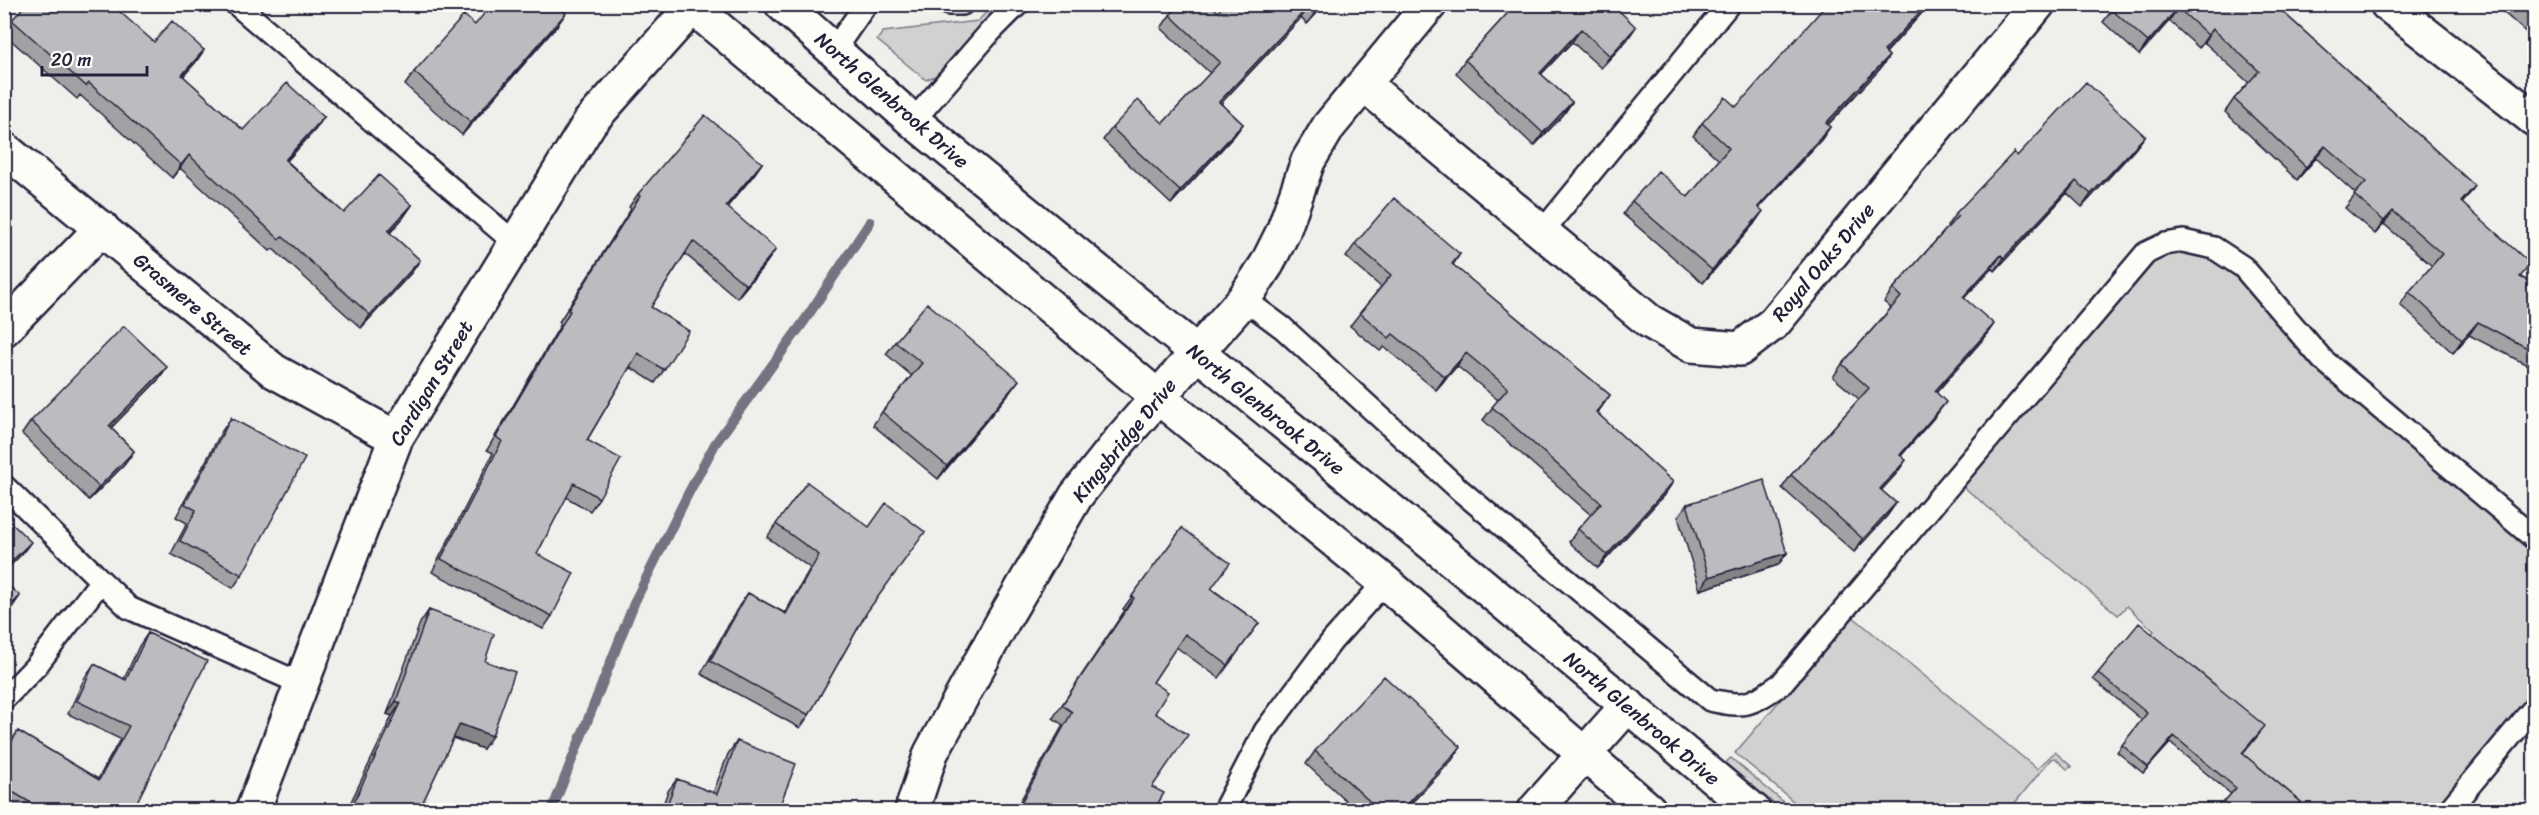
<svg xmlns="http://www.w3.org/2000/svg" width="2539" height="815" font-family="Sriracha,sans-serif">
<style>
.green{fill:#d2d1d1;stroke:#7a7a86;stroke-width:1.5}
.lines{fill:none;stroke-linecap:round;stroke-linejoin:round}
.stream{stroke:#737381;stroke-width:10}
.lane-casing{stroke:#22223b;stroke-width:26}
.street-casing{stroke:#22223b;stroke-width:38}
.secondary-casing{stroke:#22223b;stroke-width:38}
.lane{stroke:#fdfcf7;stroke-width:21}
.street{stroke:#fdfcf7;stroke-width:33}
.secondary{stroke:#fdfcf7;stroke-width:33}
.wall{fill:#a2a2a5;stroke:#22223b;stroke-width:1.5}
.shaded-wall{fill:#848486;stroke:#22223b;stroke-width:1.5}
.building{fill:#bcbcc0;stroke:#22223b;stroke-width:1.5}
.labels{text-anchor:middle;stroke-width:5;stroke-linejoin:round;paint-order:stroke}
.street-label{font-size:20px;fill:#22223b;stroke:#fdfcf7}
</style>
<rect width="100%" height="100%" fill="#f0efec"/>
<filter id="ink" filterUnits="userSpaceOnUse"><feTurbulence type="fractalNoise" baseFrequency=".0167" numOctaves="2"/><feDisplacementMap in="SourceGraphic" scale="12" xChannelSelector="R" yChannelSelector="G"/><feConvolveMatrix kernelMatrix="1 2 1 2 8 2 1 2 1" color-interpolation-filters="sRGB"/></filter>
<g filter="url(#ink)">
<path class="green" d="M 993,5 L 1005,5 L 935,76 L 926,80 L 877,40 L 883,32 L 978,21 Z
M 2184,251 L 2202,253 L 2228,265 L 2534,545 L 2534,698 L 2440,810 L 2294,810 L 2296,809 L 2238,760 L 2211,692 L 2217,686 L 2195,668 L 2189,674 L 2147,639 L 2154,631 L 2127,606 L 2118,615 L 1960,484 L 2149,264 L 2160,256 Z
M 1852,616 L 2037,769 L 2055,752 L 2072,767 L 2067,769 L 2055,758 L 2051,759 L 2009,810 L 1804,810 L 1735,753 Z
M 1731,758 L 1793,810 L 1782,810 L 1725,763 Z"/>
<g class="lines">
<path class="stream" d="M 552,810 L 635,601 L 688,494 L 715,444 L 805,320 L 870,222"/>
<g class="lane-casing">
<path id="lane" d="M 236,4 L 515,243
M 949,4 L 962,4
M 834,50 L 866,4
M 913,121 L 991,31 L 1018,4
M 1542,232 L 1729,4
M 1244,299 L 1283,328 L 1461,491 L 1710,700 C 1747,708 1750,705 1781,684 L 2146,253 L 2165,244 L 2183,241 L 2214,248 L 2243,267 L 2322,359 L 2534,538
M 4,486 L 129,608 L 302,684
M 4,699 L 36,666 L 101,581
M 1224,810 L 1265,731 L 1332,641 L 1385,582
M 2449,810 L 2534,708"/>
</g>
<g class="street-casing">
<path id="street" d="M 2387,4 L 2534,119
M 1365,85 L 1649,321 L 1691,345 L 1740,349 L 1774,323 L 2038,4
M 4,149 L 274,371 L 396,438
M 4,329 L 102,228
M 253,810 L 396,438 L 590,122 L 695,4
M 1535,810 L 1628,705"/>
</g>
<g class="secondary-casing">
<path id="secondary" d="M 689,4 L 1158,397 L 1385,582 L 1649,810
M 782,4 L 913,121 L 1479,582 L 1753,810
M 912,810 L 931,753 L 1003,621 L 1076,496 L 1122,438 L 1244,299 L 1267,264 L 1283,232 L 1308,161 L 1329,126 L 1430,4"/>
</g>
<use href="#lane" class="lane"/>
<use href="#street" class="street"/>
<use href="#secondary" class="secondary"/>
</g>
<path class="wall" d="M 1325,4 L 1307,24 L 1301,18 L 1221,103 L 1243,124 L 1234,136 L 1171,204 L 1103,140 L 1112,128 L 1163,123 L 1210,73 L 1161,28 L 1170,15 Z
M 1516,4 L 1627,40 L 1601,68 L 1572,42 L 1541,74 L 1572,102 L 1563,115 L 1534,146 L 1456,73 L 1465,60 Z
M 1930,4 L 1886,53 L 1889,56 L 1880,69 L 1828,125 L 1830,127 L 1821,140 L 1759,208 L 1754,224 L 1703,283 L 1623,214 L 1632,201 L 1688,197 L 1719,160 L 1693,136 L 1702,123 L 1736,107 L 1843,13 Z
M 2274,4 L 2475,186 L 2462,203 L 2522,278 L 2535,284 L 2535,369 L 2469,335 L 2453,353 L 2400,305 L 2409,292 L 2432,266 L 2384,224 L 2375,234 L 2345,208 L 2356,194 L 2316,158 L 2297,180 L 2225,112 L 2234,99 L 2249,83 L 2204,42 L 2199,48 L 2169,21 L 2139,55 L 2103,22 L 2112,10 Z
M 2494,4 L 2535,4 L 2535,40 Z
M 12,20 L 204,50 L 195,63 L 183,76 L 243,130 L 324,117 L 315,130 L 287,161 L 344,213 L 412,205 L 403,218 L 390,233 L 420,260 L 411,273 L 361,328 L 273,249 L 270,251 L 180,168 L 172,178 L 80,95 L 77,99 L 4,34 L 4,31 Z
M 475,25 L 557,26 L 462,135 L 405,85 L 414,72 Z
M 2145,136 L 2135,149 L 2082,207 L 2067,193 L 1995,271 L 1992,268 L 1964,298 L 1985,337 L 1936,393 L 1937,414 L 1901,456 L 1897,473 L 1881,490 L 1896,503 L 1887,516 L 1854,552 L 1782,488 L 1791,475 L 1859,399 L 1833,377 L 1842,364 L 1891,308 L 1884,302 L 1893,289 L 1948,227 L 1947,226 L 1956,213 L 2017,156 Z
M 762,163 L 753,176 L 727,207 L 767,262 L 737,298 L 685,254 L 651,307 L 664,370 L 655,383 L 630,367 L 587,440 L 599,498 L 590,511 L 566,497 L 537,554 L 552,616 L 543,629 L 432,572 L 493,453 L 487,450 L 561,324 L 559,322 L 631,209 L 629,207 L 638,194 Z
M 1355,244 L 1460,254 L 1453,265 L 1610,395 L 1597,413 L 1673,482 L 1664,495 L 1598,568 L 1569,542 L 1578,529 L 1591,515 L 1483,420 L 1498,400 L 1457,366 L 1436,390 L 1384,347 L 1380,351 L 1350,326 L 1360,313 L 1381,287 L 1346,257 Z
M 895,342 L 1010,392 L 938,479 L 873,425 L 882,412 L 912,376 L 886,354 Z
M 158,380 L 111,428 L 134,451 L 125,464 L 89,500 L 22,434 L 31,421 Z
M 231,418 L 242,575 L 233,588 L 171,554 L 187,523 L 176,517 L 222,431 Z
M 807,482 L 866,614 L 809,715 L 800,728 L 701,674 L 739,606 L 748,593 L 785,613 L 810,568 L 767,537 Z
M 1687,504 L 1787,553 L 1778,565 L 1700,590 L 1678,517 Z
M 1182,528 L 1212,589 L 1259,623 L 1219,678 L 1176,647 L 1153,682 L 1155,713 L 1152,787 L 1154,810 L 1015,810 L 1063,725 L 1053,718 L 1125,610 L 1123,609 Z
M 429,610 L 485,661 L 483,749 L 453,738 L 419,810 L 347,810 L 392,716 L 387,714 L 420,623 Z
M 148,633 L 137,802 L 145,810 L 13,810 L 4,806 L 4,752 L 18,731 L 98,779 L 120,739 L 68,714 L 85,677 L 94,664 L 124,679 L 139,646 Z
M 2098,673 L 2260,733 L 2243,754 L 2301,802 L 2294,810 L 2217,810 L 2231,794 L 2170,743 L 2143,773 L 2117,752 L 2142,720 L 2093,679 Z
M 737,741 L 778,810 L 661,810 L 668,791 L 677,779 L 713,793 L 728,754 Z
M 1315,751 L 1452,760 L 1405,810 L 1356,810 L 1306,764 Z"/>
<path class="shaded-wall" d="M 1322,4 L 1325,4 L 1307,24 L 1316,11 Z
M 1927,4 L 1930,4 L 1875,64 L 1884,51 Z
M 1310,5 L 1301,18 L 1210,115 L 1219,102 Z
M 2178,8 L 2169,21 L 2139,55 L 2148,42 Z
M 566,13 L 557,26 L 462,135 L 471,122 Z
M 1636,27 L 1627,40 L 1601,68 L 1610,56 Z
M 1581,29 L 1572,42 L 1531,85 L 1540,73 Z
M 2213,29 L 2204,42 L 2199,48 L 2208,35 Z
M 204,50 L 195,63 L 173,88 L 182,75 Z
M 1889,56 L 1880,69 L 1817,136 L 1826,123 Z
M 1572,102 L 1563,115 L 1534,146 L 1543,133 Z
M 324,117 L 315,130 L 276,172 L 285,160 Z
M 1243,124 L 1234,136 L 1171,204 L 1180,191 Z
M 1830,127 L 1821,140 L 1749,219 L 1758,207 Z
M 2145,136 L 2135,149 L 2082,207 L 2091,194 Z
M 2325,146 L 2316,158 L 2297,180 L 2306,167 Z
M 189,155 L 180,168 L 172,178 L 181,165 Z
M 762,163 L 753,176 L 717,219 L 726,206 Z
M 2076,181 L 2067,193 L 1995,271 L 2004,258 Z
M 2475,186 L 2466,199 L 2452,214 L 2461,202 Z
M 412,205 L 403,218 L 379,244 L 388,231 Z
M 1763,211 L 1754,224 L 1703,283 L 1712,270 Z
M 2393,211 L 2384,224 L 2375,234 L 2384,221 Z
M 776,249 L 767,262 L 737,298 L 746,285 Z
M 2001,255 L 1992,268 L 1954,309 L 1963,297 Z
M 420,260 L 411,273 L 361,328 L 370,315 Z
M 2478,322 L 2469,335 L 2453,353 L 2462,340 Z
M 1994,324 L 1985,337 L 1926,404 L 1935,391 Z
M 1466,353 L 1457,366 L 1436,390 L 1445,377 Z
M 167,367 L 158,380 L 100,439 L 109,426 Z
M 1019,380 L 1010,392 L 938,479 L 947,466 Z
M 1610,395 L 1601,408 L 1587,425 L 1596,412 Z
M 1946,402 L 1937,414 L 1891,467 L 1900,455 Z
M 134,451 L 125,464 L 89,500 L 99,487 Z
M 1906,460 L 1897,473 L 1871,502 L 1880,489 Z
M 1673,482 L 1664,495 L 1598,568 L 1607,555 Z
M 1896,503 L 1887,516 L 1854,552 L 1863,539 Z
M 31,542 L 22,554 L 4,572 L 4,569 Z
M 1787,553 L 1778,565 L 1700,590 L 1709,577 Z
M 20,596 L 11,609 L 4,615 L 4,612 Z
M 396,701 L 401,703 L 392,716 L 387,714 Z
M 460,724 L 492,736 L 483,749 L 451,737 Z
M 2174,736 L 2170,743 L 2143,773 L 2148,767 Z
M 1461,747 L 1452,760 L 1405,810 L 1402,810 Z"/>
<path class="building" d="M 26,4 L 111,4 L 154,42 L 172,21 L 204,50 L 182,75 L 243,130 L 287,83 L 324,117 L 285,160 L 344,213 L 379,175 L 412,205 L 388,231 L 420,260 L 370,315 L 282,236 L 279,239 L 189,155 L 181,165 L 89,83 L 86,86 L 12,20 Z
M 492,4 L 556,4 L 566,13 L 471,122 L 414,72 L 464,15 L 475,25 Z
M 1180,4 L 1210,4 L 1218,12 L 1225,4 L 1322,4 L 1316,11 L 1310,5 L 1219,102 L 1243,124 L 1180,191 L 1112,128 L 1138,100 L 1163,123 L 1220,62 L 1170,15 Z
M 1516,4 L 1612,4 L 1636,27 L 1610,56 L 1581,29 L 1540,73 L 1572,102 L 1543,133 L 1465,60 Z
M 1827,4 L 1834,4 L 1843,13 L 1851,4 L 1927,4 L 1884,51 L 1889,56 L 1826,123 L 1830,127 L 1758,207 L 1763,211 L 1712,270 L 1632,201 L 1658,171 L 1688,197 L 1729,148 L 1702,123 L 1725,97 L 1736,107 Z
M 2117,4 L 2274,4 L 2475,186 L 2461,202 L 2531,264 L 2520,277 L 2535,284 L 2535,352 L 2478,322 L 2462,340 L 2409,292 L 2442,254 L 2393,211 L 2384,221 L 2354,195 L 2366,182 L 2325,146 L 2306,167 L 2234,99 L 2259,71 L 2213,29 L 2208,35 L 2178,8 L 2148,42 L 2112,10 Z
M 2518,4 L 2535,4 L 2535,19 Z
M 2086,82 L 2145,136 L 2091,194 L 2076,181 L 2004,258 L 2001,255 L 1963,297 L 1994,324 L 1935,391 L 1946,402 L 1900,455 L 1906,460 L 1880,489 L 1896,503 L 1863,539 L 1791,475 L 1869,388 L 1842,364 L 1901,297 L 1893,289 L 1958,216 L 1956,213 L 2014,152 L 2017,156 Z
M 705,115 L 762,163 L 726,206 L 776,249 L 746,285 L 693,241 L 651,307 L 689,331 L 664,370 L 638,353 L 587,440 L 621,459 L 599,498 L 574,483 L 537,554 L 574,573 L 552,616 L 441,559 L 502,441 L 496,437 L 570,311 L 568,310 L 640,196 L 638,194 Z
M 1394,198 L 1460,254 L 1452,264 L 1610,395 L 1596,412 L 1673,482 L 1607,555 L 1578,529 L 1601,503 L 1492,407 L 1508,388 L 1466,353 L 1445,377 L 1393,334 L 1389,338 L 1360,313 L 1391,275 L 1355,244 Z
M 927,303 L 1019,380 L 947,466 L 882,412 L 922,363 L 895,342 Z
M 124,326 L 167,367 L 109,426 L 134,451 L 99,487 L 31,421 Z
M 231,418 L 305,458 L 242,575 L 180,541 L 196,510 L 185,504 Z
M 1764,480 L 1787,553 L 1709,577 L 1687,504 Z
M 807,482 L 869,527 L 886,503 L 925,532 L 867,612 L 809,715 L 710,661 L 748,593 L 786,614 L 819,555 L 776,524 Z
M 4,516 L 31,542 L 4,569 Z
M 1182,528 L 1230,563 L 1211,589 L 1259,623 L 1228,665 L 1185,634 L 1153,682 L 1168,692 L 1155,713 L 1188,735 L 1152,787 L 1164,793 L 1154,810 L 1017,810 L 1072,712 L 1062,705 L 1134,598 L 1132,596 Z
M 4,581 L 20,596 L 4,612 Z
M 429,610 L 494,634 L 485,661 L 515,672 L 492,736 L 460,724 L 419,810 L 350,810 L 401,703 L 396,701 Z
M 2139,623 L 2265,726 L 2242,753 L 2301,802 L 2293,810 L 2217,810 L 2236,788 L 2174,736 L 2148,767 L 2122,745 L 2147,713 L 2098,673 Z
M 148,633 L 207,661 L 137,802 L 147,808 L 145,810 L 43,810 L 4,787 L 4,754 L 18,731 L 99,780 L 129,726 L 77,701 L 94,664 L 126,680 Z
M 1384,676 L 1461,747 L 1402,810 L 1379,810 L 1315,751 Z
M 737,741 L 796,764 L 778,810 L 665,810 L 677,779 L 717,794 Z
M 2535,798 L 2535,810 L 2524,810 Z
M 1288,803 L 1300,810 L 1284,810 Z"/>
</g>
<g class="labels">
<g class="street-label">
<text transform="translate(892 100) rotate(41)" y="7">North Glenbrook Drive</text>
<text transform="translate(1823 262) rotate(-50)" y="7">Royal Oaks Drive</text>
<text transform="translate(193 304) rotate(40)" y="7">Grasmere Street</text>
<text transform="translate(431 383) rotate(-59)" y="7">Cardigan Street</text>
<text transform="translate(1266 409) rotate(39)" y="7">North Glenbrook Drive</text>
<text transform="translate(1124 440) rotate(-51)" y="7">Kingsbridge Drive</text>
<text transform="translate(1642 718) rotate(40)" y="7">North Glenbrook Drive</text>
</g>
</g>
<rect width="2539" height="815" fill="none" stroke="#fdfcf7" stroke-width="24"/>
<rect x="12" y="12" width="2515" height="791" fill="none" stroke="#22223b" stroke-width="2" filter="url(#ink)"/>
<path d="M42 66v9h105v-9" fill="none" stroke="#22223b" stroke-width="3"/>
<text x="51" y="66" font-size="18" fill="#22223b" stroke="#fdfcf7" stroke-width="4.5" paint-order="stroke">20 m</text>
</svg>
